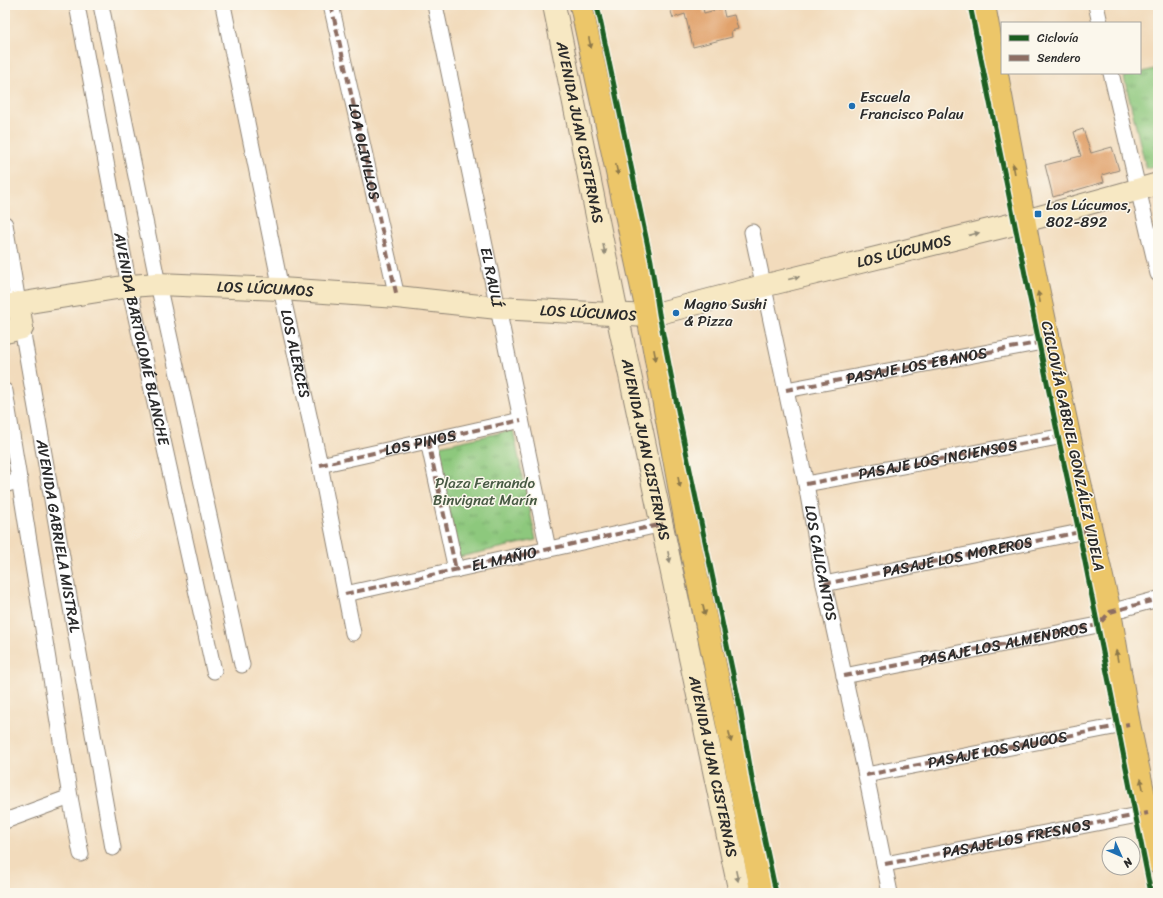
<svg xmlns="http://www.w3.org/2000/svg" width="1163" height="898" font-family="Sriracha,sans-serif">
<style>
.park{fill:url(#park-tufts);stroke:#5c7a54}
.building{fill:#e1a26c}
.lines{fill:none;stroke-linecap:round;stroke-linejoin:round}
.street-casing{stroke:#8e8374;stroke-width:17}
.secondary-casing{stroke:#8e8374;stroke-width:24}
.primary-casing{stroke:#8e8374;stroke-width:24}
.street{stroke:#fff;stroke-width:15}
.secondary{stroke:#f7e8c3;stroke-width:22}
.primary{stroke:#ecc669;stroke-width:22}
.quiet{stroke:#8d6e63;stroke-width:4;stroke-dasharray:8 4;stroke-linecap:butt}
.cycleway-casing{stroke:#fbf7ec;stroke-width:8}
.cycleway{stroke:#1b5e20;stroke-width:5}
.oneway{fill:#8c784a}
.oneway2{fill:#918a77}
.poi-dot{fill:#1f6fb2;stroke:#fbf7ec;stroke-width:1.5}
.labels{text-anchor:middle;stroke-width:3;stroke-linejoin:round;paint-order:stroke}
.poi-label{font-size:15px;fill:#2b2b2b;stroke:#fbf7ec;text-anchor:start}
.street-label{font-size:15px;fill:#2b2b2b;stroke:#fbf7ec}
.park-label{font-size:15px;fill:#485a44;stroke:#fbf7ec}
</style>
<defs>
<pattern id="park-tufts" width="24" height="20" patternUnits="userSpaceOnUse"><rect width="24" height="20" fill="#8dc87d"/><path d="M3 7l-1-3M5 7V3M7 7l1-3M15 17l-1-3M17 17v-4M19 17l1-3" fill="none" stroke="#73a367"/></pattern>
</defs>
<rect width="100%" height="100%" fill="#fbf7ec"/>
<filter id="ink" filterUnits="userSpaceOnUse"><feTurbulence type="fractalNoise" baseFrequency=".025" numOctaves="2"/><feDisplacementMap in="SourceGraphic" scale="8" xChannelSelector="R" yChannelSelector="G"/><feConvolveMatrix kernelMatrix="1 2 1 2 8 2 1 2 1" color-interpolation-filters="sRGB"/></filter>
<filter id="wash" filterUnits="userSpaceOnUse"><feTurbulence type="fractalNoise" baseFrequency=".012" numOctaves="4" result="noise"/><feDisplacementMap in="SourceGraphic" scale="16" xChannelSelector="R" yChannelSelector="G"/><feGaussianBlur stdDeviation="0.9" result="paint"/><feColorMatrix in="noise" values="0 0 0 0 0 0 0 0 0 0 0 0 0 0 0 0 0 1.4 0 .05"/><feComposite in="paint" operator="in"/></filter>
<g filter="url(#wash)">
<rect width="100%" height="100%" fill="#f2dbbc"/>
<path class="park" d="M 1158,68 L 1158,165 L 1146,168 L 1124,77 Z
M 513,430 L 536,540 L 459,557 L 435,447 Z"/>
<g id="blocks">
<path class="building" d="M 669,5 L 705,5 L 705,9 L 703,9 L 704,13 L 723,8 L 725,17 L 734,15 L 738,29 L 731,31 L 732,37 L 693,47 L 685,14 L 673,18 Z
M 1083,129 L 1091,153 L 1112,147 L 1119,170 L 1102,175 L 1104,182 L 1053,197 L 1045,165 L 1081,156 L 1074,132 Z"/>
</g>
</g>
<g filter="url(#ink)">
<use href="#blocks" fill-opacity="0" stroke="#8e8374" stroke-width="1"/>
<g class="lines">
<g class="street-casing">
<g id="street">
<path id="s1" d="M 77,5 L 129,286 L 214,671"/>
<path d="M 101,5 L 158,284 L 242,665"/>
<path id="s2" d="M 223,5 L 281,289 L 320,465 L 353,633"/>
<path d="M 331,5 L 397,297"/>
<path id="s3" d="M 435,5 L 548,549"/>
<path d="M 1096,5 L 1100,23"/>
<path d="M 1111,73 L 1158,274"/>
<path d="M 5,224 L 18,303"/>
<path id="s4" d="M 752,232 L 806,484 L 824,584 L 866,775 L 890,893"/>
<path id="s5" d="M 22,328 L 113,848"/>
<path id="s6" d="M 786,390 L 1048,341"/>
<path d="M 5,391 L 70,797 L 81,854"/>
<path d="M 428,441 L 456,570"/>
<path id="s7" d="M 320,465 L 521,420"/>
<path id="s8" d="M 806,484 L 1069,435"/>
<path d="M 5,485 L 20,480"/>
<path d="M 824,584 L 1090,530"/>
<path id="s9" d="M 345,594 L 663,524"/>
<path id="s10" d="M 844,676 L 1098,625 L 1110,612 L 1158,599"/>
<path id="s11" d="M 866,775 L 1129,724"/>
<path d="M 5,821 L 70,797"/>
<path id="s12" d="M 885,864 L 1148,813"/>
</g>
</g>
<g class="secondary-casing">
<g id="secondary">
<path id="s13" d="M 554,5 L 617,314 L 740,893"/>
<path id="s14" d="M 5,306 L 129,286 L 158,284 L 281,289 L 397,297 L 498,308 L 648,316 L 763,286 L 1014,224 L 1158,184"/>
<path d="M 5,332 L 22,328 L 18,303"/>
</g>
</g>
<g class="primary-casing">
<path id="primary" d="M 581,5 L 648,316 L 686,524 L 762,893
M 984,5 L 1029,246 L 1069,435 L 1110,612 L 1129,724 L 1158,863"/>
</g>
<use href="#street" class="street"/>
<use href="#secondary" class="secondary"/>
<use href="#primary" class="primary"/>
<g class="quiet">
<path id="s15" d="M 331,5 L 397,297"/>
<path d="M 786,390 L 1048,341"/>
<path d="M 428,441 L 456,570"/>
<path d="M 320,465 L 521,420"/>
<path d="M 806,484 L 1069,435"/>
<path id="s16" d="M 824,584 L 1090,530"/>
<path d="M 345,594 L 663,524"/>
<path d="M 844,676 L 1098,625 L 1110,612 L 1158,599"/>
<path d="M 866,775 L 1129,724"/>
<path d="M 885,864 L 1148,813"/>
</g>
<g class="cycleway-casing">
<path id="cycleway" d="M 597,5 L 651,261 L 659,314 L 687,456 L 739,702 L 753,784 L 776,893
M 970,5 L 1058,436 L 1079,532 L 1151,893"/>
</g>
<use href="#cycleway" class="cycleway"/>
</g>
<defs><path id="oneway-solid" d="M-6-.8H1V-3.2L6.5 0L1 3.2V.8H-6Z"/></defs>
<g class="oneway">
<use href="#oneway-solid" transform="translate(590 43) rotate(78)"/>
<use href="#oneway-solid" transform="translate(1014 169) rotate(-100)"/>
<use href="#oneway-solid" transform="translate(617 170) rotate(78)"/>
<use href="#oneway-solid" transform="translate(1039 297) rotate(-102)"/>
<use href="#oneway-solid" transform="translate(655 355) rotate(79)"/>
<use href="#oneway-solid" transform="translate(679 482) rotate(79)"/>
<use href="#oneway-solid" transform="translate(704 610) rotate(78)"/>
<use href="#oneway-solid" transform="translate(1117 656) rotate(-100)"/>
<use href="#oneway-solid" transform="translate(730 737) rotate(78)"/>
<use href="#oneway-solid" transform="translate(1142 784) rotate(-102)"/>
</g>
<g class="oneway2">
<use href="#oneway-solid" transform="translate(974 234) rotate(-14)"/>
<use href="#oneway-solid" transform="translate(604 249) rotate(79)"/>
<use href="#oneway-solid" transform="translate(794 278) rotate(-14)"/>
<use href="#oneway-solid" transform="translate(669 557) rotate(79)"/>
<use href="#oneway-solid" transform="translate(737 876) rotate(78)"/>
</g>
</g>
<g class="poi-dot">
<circle cx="852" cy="106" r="4"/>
<rect x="1034" y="210" width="8" height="8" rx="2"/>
<circle cx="676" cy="313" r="4"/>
</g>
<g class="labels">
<g class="poi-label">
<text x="860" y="102">Escuela<tspan x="860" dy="17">Francisco Palau</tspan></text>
<text x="1046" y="210">Los Lúcumos,<tspan x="1046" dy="17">802-892</tspan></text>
<text x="684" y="309">Magno Sushi<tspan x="684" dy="17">&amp; Pizza</tspan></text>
</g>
<g class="street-label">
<text dy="5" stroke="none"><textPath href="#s13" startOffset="130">AVENIDA JUAN CISTERNAS</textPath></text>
<text dy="5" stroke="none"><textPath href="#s15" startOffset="150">LOA OLIVILLOS</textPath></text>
<text dy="5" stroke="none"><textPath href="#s14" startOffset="910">LOS LÚCUMOS</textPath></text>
<text dy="5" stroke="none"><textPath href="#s3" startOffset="278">EL RAULÍ</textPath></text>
<text dy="5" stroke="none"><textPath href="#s14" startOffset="262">LOS LÚCUMOS</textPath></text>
<text dy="5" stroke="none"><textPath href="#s14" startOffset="586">LOS LÚCUMOS</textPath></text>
<text dy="5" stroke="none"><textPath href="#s1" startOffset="340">AVENIDA BARTOLOMÉ BLANCHE</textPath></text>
<text dy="5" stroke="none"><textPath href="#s2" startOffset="356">LOS ALERCES</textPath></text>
<text dy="5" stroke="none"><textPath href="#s6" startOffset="133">PASAJE LOS EBANOS</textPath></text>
<text dy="5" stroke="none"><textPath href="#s7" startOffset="103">LOS PINOS</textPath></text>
<text transform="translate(1073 446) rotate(78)" y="5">CICLOVÍA GABRIEL GONZÁLEZ VIDELA</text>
<text dy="5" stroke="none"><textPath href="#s13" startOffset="454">AVENIDA JUAN CISTERNAS</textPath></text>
<text dy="5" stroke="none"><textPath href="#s8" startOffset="134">PASAJE LOS INCIENSOS</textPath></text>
<text dy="5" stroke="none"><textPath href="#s5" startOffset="211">AVENIDA GABRIELA MISTRAL</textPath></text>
<text dy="5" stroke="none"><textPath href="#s16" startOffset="136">PASAJE LOS MOREROS</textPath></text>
<text dy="5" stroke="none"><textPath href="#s9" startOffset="163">EL MAÑIO</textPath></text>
<text dy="5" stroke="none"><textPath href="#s4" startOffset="338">LOS CALICANTOS</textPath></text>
<text dy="5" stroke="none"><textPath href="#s10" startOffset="163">PASAJE LOS ALMENDROS</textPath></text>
<text dy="5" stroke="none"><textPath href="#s11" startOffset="134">PASAJE LOS SAUCOS</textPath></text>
<text dy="5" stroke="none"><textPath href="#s13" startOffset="778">AVENIDA JUAN CISTERNAS</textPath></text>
<text dy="5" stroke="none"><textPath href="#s12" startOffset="134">PASAJE LOS FRESNOS</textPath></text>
</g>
<g class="park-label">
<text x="485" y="488">Plaza Fernando<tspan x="485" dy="17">Binvignat Marín</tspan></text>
</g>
</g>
<rect width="1163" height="898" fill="none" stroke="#fbf7ec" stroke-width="20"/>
<rect x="1001" y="22" width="140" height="52" fill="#fbf7ec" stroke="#a8a59f"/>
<rect x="1009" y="35" width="20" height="6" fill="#1b5e20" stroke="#a8a59f"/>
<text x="1037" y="42" font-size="12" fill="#2b2b2b">Ciclovía</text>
<rect x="1009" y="55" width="20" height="6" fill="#8d6e63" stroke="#a8a59f"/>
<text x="1037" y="62" font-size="12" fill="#2b2b2b">Sendero</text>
<g transform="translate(1121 856) rotate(135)"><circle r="19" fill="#fbf7ec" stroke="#a8a59f"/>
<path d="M0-3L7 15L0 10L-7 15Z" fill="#1f6fb2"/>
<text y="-6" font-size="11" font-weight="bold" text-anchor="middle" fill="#2b2b2b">N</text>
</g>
</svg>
